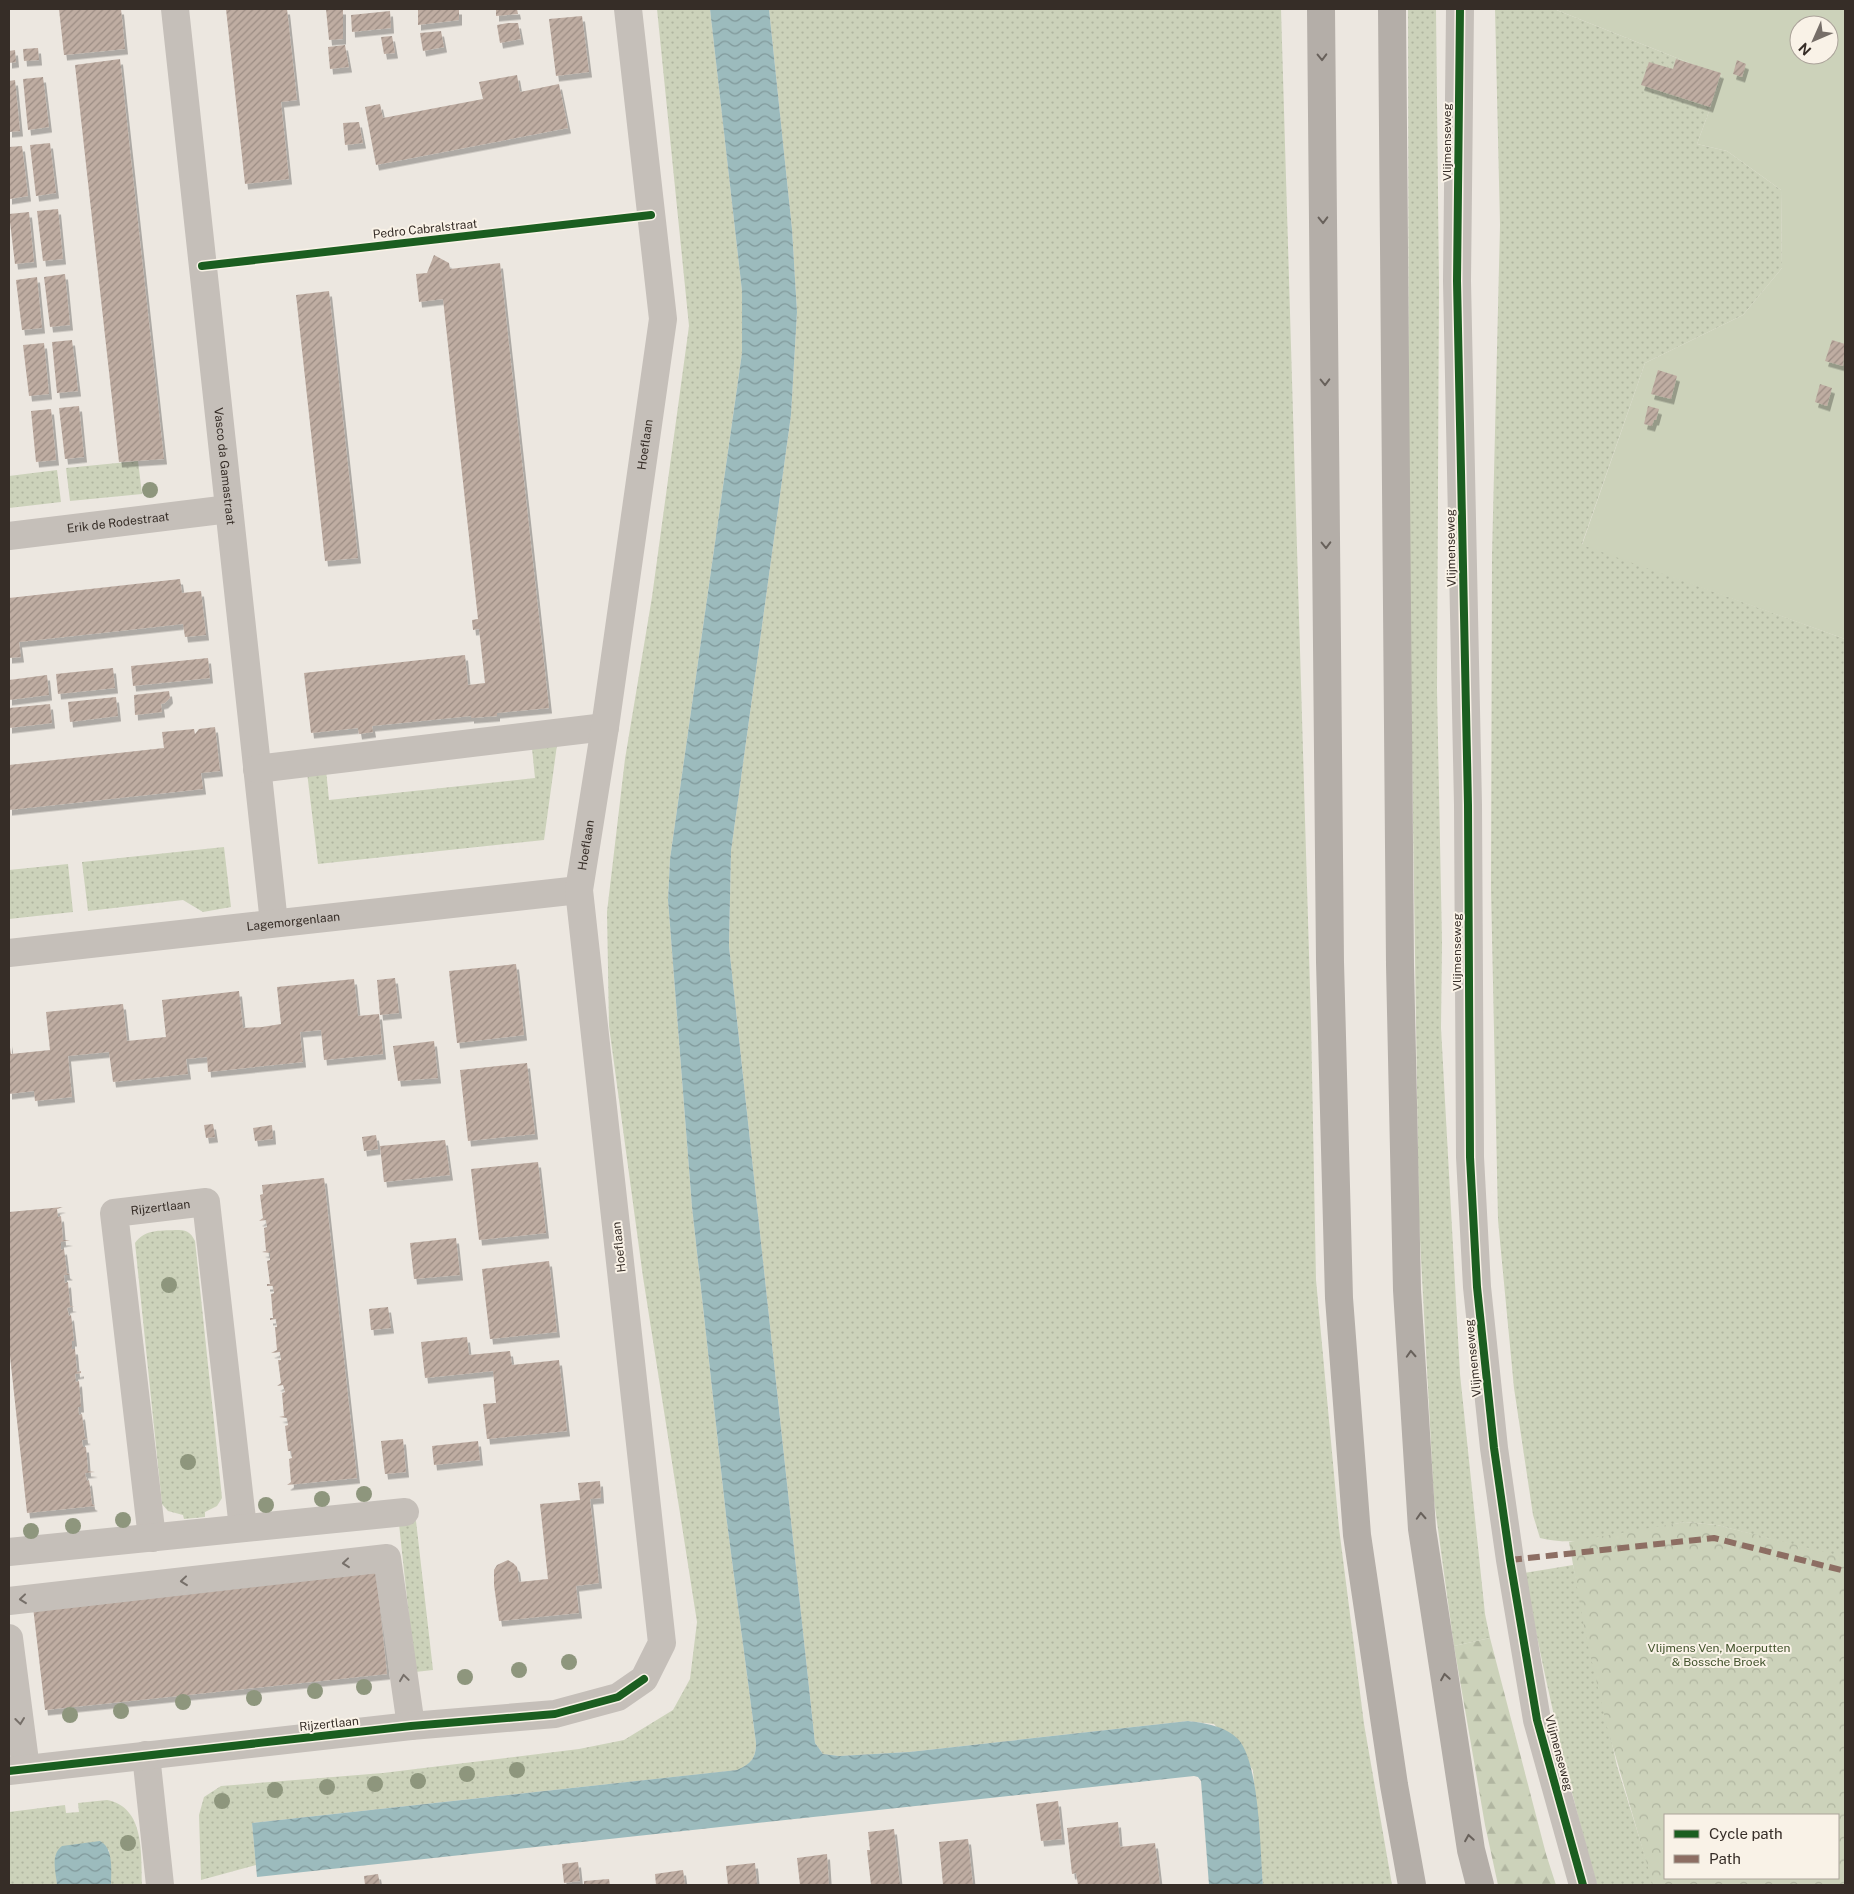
<svg xmlns="http://www.w3.org/2000/svg" width="1854" height="1894" font-family="'Public Sans',sans-serif">
<style>
.grass{fill:url(#grass-dots)}
.forest{fill:url(#forest-firs)}
.park{fill:url(#park-crowns);fill-rule:evenodd}
.garden{fill:#ccd2ba;fill-rule:evenodd}
.water{fill:url(#water-waves)}
.building{fill:url(#building-hatch);filter:url(#shadow)}
.lines{fill:none;stroke-linecap:round;stroke-linejoin:round}
.minor{stroke:#c5bfb9;stroke-width:28}
.major{stroke:#b4aea8;stroke-width:28}
.quiet{stroke:#8d6e63;stroke-width:6;stroke-dasharray:12 6;stroke-linecap:butt}
.cycleway-casing{stroke:#f9f2e7;stroke-width:11}
.cycleway{stroke:#1b5e20;stroke-width:8}
.tree{fill:#8e967d}
.oneway{stroke:#68615b}
.oneway2{stroke:#766f69}
.labels{text-anchor:middle;stroke-width:4;stroke-linejoin:round;paint-order:stroke}
.street-label{font-size:12px;fill:#362d27;stroke:#f9f2e7}
.park-label{font-size:12px;fill:#42532c;stroke:#f9f2e7}
</style>
<defs>
<pattern id="grass-dots" width="8" height="8" patternUnits="userSpaceOnUse" patternTransform="scale(1.25)"><rect width="8" height="8" fill="#ccd2ba"/><path d="M2 2h.1M6 6h.1" fill="none" stroke="#b0b5a0" stroke-width="1.8" stroke-linecap="round"/></pattern>
<pattern id="forest-firs" width="22" height="20" patternUnits="userSpaceOnUse" patternTransform="scale(1.25)"><rect width="22" height="20" fill="#ccd2ba"/><path d="M5 1l3.5 6h-7zM16 11l3.5 6h-7z" fill="#b0b5a0"/></pattern>
<pattern id="park-crowns" width="20" height="18" patternUnits="userSpaceOnUse" patternTransform="scale(1.25)"><rect width="20" height="18" fill="#ccd2ba"/><path d="M2 6a3 3 0 1 1 6 0M12 15a3 3 0 1 1 6 0" fill="none" stroke="#b0b5a0"/></pattern>
<pattern id="water-waves" width="16" height="10" patternUnits="userSpaceOnUse" patternTransform="scale(1.25)"><rect width="16" height="10" fill="#9cbbbd"/><path d="M0 5q4-4 8 0t8 0" fill="none" stroke="#80989a"/></pattern>
<pattern id="building-hatch" width="6" height="6" patternUnits="userSpaceOnUse" patternTransform="scale(1.25)"><rect width="6" height="6" fill="#bfada2"/><path d="M-1 1l2-2M0 6l6-6M5 7l2-2" fill="none" stroke="#9c8d84"/></pattern>
<filter id="shadow"><feDropShadow dx="3" dy="5.5" stdDeviation="0" flood-color="#0004"/></filter>
</defs>
<rect width="100%" height="100%" fill="#ece7e0"/>
<path class="grass" d="M 657,9 L 710,9 L 742,291 L 742,353 L 670,859 L 668,900 L 692,1207 L 726,1515 L 756,1743 C 756,1758 751,1764 738,1770 L 252,1823 L 256,1865 L 201,1880 L 199,1815 L 204,1797 L 221,1786 L 383,1773 L 579,1749 L 624,1740 L 673,1710 L 690,1679 L 697,1622 L 643,1277 L 609,1026 L 607,912 L 625,759 L 652,597 L 689,326 Z
M 769,9 L 1281,9 L 1311,1021 L 1316,1280 L 1339,1528 L 1364,1724 L 1392,1885 L 1263,1885 L 1253,1770 L 1214,1724 L 1188,1721 L 909,1752 L 839,1756 L 823,1754 L 815,1743 L 729,946 L 731,851 L 791,415 L 797,312 L 792,229 Z
M 1408,9 L 1436,9 L 1439,287 L 1437,690 L 1442,943 L 1441,1028 L 1460,1374 L 1485,1614 L 1490,1638 L 1454,1646 L 1434,1500 L 1419,1221 L 1409,556 Z
M 1495,9 L 1554,9 L 1722,76 L 1697,144 L 1727,151 L 1781,190 L 1782,268 L 1743,315 L 1645,363 L 1582,544 L 1845,639 L 1845,1558 L 1717,1525 L 1685,1522 C 1643,1530 1582,1549 1540,1538 L 1533,1515 L 1514,1388 L 1498,1220 L 1491,889 L 1492,556 L 1500,225 Z
M 138,461 L 142,494 L 70,501 L 66,468 Z
M 57,470 L 61,502 L 9,508 L 9,476 Z
M 557,745 L 544,840 L 318,864 L 307,772 L 326,770 L 329,800 L 535,778 L 532,748 Z
M 224,847 L 231,907 L 203,912 L 183,900 L 88,911 L 82,862 Z
M 68,864 L 73,912 L 9,919 L 9,870 Z
M 175,1230 C 186,1230 190,1231 195,1241 L 222,1498 L 217,1506 L 205,1512 L 205,1517 L 184,1519 L 183,1515 L 168,1511 L 162,1504 L 135,1243 C 145,1229 159,1231 175,1230 Z
M 416,1521 L 433,1670 L 415,1672 L 399,1524 Z
M 1573,1565 L 1617,1766 L 1654,1885 L 1597,1885 C 1567,1782 1545,1678 1524,1573 Z
M 107,1800 C 145,1807 141,1854 142,1885 L 111,1885 L 109,1850 L 55,1856 L 57,1885 L 9,1885 L 9,1812 L 65,1805 L 66,1813 L 79,1812 L 78,1803 Z"/>
<path class="forest" d="M 1490,1638 L 1546,1854 L 1556,1885 L 1498,1885 L 1485,1825 L 1454,1646 Z"/>
<path class="park" d="M 1685,1522 L 1717,1525 L 1845,1557 L 1845,1885 L 1653,1885 L 1607,1727 L 1585,1632 L 1569,1542 ZM 1665,1815 L 1838,1815 L 1838,1878 L 1665,1878 Z"/>
<path class="garden" d="M 1554,9 L 1845,9 L 1845,639 L 1582,545 L 1645,363 L 1743,315 L 1782,268 L 1781,190 L 1727,151 L 1697,144 L 1722,76 ZM 1799,25 L 1829,25 L 1829,55 L 1799,55 Z"/>
<path class="water" d="M 710,9 L 769,9 L 792,229 L 797,312 L 791,415 L 731,851 L 729,946 L 815,1743 L 823,1754 L 839,1756 L 909,1752 L 1188,1721 C 1205,1723 1225,1726 1238,1739 C 1260,1763 1260,1851 1263,1885 L 1209,1885 L 1201,1781 L 1198,1777 L 1194,1776 L 257,1877 L 252,1823 L 737,1770 C 751,1764 756,1758 756,1743 L 726,1515 L 692,1207 L 668,900 L 670,859 L 742,353 L 742,291 Z
M 100,1841 C 114,1848 111,1871 111,1885 L 57,1885 C 56,1872 50,1855 62,1846 Z"/>
<path class="building" d="M 59,9 L 121,9 L 125,49 L 64,55 Z
M 226,9 L 287,9 L 297,100 L 281,102 L 289,179 L 245,184 Z
M 326,9 L 343,9 L 343,39 L 329,40 Z
M 418,9 L 459,9 L 459,20 L 418,25 Z
M 496,9 L 517,9 L 518,14 L 496,16 Z
M 390,11 L 391,28 L 352,32 L 351,15 Z
M 582,16 L 589,72 L 556,76 L 549,19 Z
M 508,23 L 518,23 L 521,39 L 500,43 L 497,25 Z
M 441,31 L 444,47 L 423,51 L 420,33 Z
M 392,36 L 395,53 L 384,54 L 381,37 Z
M 345,45 L 349,67 L 330,69 L 328,47 Z
M 38,48 L 39,60 L 24,61 L 23,49 Z
M 15,50 L 16,62 L 9,63 L 9,51 Z
M 120,59 L 164,459 L 119,462 L 75,65 Z
M 1676,59 L 1721,73 L 1710,107 L 1641,85 L 1649,62 L 1673,69 Z
M 1737,60 L 1746,64 L 1742,77 L 1733,74 Z
M 517,75 L 520,92 L 559,84 L 568,128 L 376,165 L 365,107 L 380,104 L 383,118 L 483,99 L 479,82 Z
M 43,77 L 49,127 L 28,130 L 23,79 Z
M 15,80 L 20,131 L 9,132 L 9,81 Z
M 359,122 L 363,143 L 345,145 L 343,123 Z
M 50,143 L 56,193 L 36,196 L 30,145 Z
M 22,146 L 28,196 L 9,199 L 9,147 Z
M 58,209 L 63,259 L 43,261 L 37,211 Z
M 29,212 L 34,262 L 15,264 L 9,214 Z
M 434,255 L 449,263 L 450,269 L 500,263 L 549,708 L 497,713 L 497,716 L 471,718 L 471,716 L 372,726 L 373,732 L 359,734 L 358,728 L 311,733 L 304,673 L 465,655 L 468,685 L 485,683 L 479,629 L 473,630 L 472,620 L 478,619 L 443,299 L 419,302 L 416,274 L 427,273 Z
M 65,274 L 70,325 L 50,327 L 44,277 Z
M 37,277 L 42,328 L 22,330 L 16,280 Z
M 329,291 L 358,558 L 325,561 L 296,295 Z
M 72,340 L 78,391 L 57,393 L 52,342 Z
M 1832,340 L 1845,344 L 1843,366 L 1825,361 Z
M 44,343 L 49,394 L 29,396 L 23,345 Z
M 1658,370 L 1677,376 L 1671,399 L 1651,394 Z
M 1820,384 L 1832,388 L 1827,406 L 1815,402 Z
M 79,406 L 84,457 L 65,459 L 59,408 Z
M 1648,406 L 1659,409 L 1656,420 L 1654,420 L 1652,426 L 1644,424 Z
M 51,409 L 56,460 L 36,462 L 31,411 Z
M 180,579 L 182,593 L 201,591 L 206,635 L 185,637 L 183,624 L 19,642 L 21,657 L 9,658 L 9,598 Z
M 208,658 L 210,678 L 133,686 L 131,666 Z
M 113,668 L 115,688 L 58,694 L 56,674 Z
M 47,675 L 49,695 L 9,700 L 9,680 Z
M 169,691 L 170,698 L 165,703 L 161,704 L 162,712 L 135,715 L 134,695 Z
M 116,697 L 118,716 L 70,722 L 68,702 Z
M 50,704 L 52,723 L 9,728 L 9,708 Z
M 215,727 L 220,771 L 201,773 L 203,789 L 9,810 L 9,765 L 164,748 L 162,732 L 194,729 L 195,734 L 199,729 Z
M 516,964 L 524,1035 L 457,1043 L 449,971 Z
M 395,978 L 399,1013 L 380,1015 L 377,980 Z
M 354,979 L 358,1016 L 379,1014 L 383,1054 L 324,1060 L 321,1030 L 300,1032 L 303,1062 L 208,1072 L 207,1057 L 186,1059 L 188,1074 L 113,1082 L 109,1052 L 68,1056 L 72,1097 L 35,1101 L 34,1091 L 9,1094 L 9,1041 L 11,1054 L 50,1050 L 46,1012 L 123,1004 L 127,1041 L 166,1037 L 162,1000 L 239,991 L 243,1028 L 262,1027 L 281,1024 L 277,987 Z
M 434,1041 L 438,1078 L 398,1081 L 393,1046 Z
M 527,1063 L 535,1134 L 468,1141 L 460,1070 Z
M 213,1124 L 215,1137 L 206,1138 L 204,1125 Z
M 272,1125 L 273,1139 L 255,1141 L 253,1128 Z
M 376,1135 L 378,1149 L 364,1151 L 362,1137 Z
M 445,1140 L 450,1175 L 384,1182 L 380,1146 Z
M 538,1162 L 546,1233 L 479,1240 L 471,1169 Z
M 324,1178 L 357,1478 L 287,1485 L 291,1482 L 289,1459 L 292,1458 L 291,1451 L 288,1451 L 285,1426 L 288,1425 L 287,1418 L 279,1417 L 284,1416 L 282,1393 L 285,1392 L 283,1385 L 277,1386 L 281,1383 L 278,1360 L 281,1360 L 280,1352 L 271,1353 L 277,1350 L 275,1327 L 277,1327 L 276,1319 L 270,1320 L 270,1318 L 273,1318 L 271,1294 L 274,1293 L 273,1286 L 267,1286 L 267,1284 L 270,1284 L 267,1261 L 270,1260 L 270,1253 L 262,1252 L 266,1251 L 264,1228 L 267,1227 L 266,1220 L 259,1221 L 263,1218 L 260,1195 L 263,1194 L 262,1185 Z
M 63,1207 L 57,1209 L 58,1217 L 61,1216 L 63,1240 L 70,1240 L 61,1242 L 61,1250 L 64,1249 L 67,1273 L 70,1275 L 64,1275 L 65,1283 L 68,1282 L 70,1306 L 74,1306 L 67,1308 L 69,1316 L 71,1315 L 74,1341 L 72,1341 L 72,1349 L 75,1349 L 77,1372 L 81,1371 L 81,1373 L 75,1374 L 76,1382 L 79,1381 L 81,1407 L 78,1407 L 79,1415 L 82,1414 L 85,1438 L 88,1439 L 82,1440 L 83,1447 L 86,1447 L 88,1471 L 95,1472 L 85,1473 L 87,1481 L 89,1480 L 92,1504 L 95,1506 L 27,1513 L 9,1347 L 9,1212 Z
M 456,1238 L 460,1275 L 414,1279 L 410,1243 Z
M 549,1261 L 557,1332 L 490,1339 L 482,1269 Z
M 388,1307 L 391,1328 L 371,1330 L 369,1309 Z
M 467,1337 L 469,1355 L 510,1351 L 512,1365 L 559,1360 L 567,1431 L 487,1439 L 483,1404 L 496,1403 L 493,1371 L 425,1378 L 421,1342 Z
M 403,1439 L 406,1472 L 385,1474 L 381,1441 Z
M 478,1441 L 480,1460 L 434,1465 L 432,1446 Z
M 600,1481 L 601,1498 L 590,1499 L 599,1583 L 576,1586 L 579,1613 L 499,1621 L 494,1585 L 494,1570 L 497,1565 L 508,1560 L 513,1563 L 517,1567 L 519,1582 L 548,1579 L 540,1504 L 580,1500 L 578,1483 Z
M 376,1571 L 387,1674 L 45,1710 L 33,1607 Z
M 1058,1801 L 1062,1839 L 1041,1841 L 1036,1804 Z
M 1118,1822 L 1120,1847 L 1155,1843 L 1160,1885 L 1078,1885 L 1076,1873 L 1072,1874 L 1067,1828 Z
M 894,1829 L 900,1885 L 871,1885 L 867,1850 L 870,1850 L 868,1832 Z
M 968,1839 L 973,1885 L 943,1885 L 939,1842 Z
M 827,1854 L 829,1885 L 800,1885 L 797,1858 Z
M 578,1862 L 580,1881 L 564,1883 L 562,1864 Z
M 755,1863 L 757,1885 L 728,1885 L 726,1866 Z
M 683,1870 L 685,1885 L 656,1885 L 655,1874 Z
M 378,1874 L 380,1885 L 365,1885 L 364,1876 Z
M 609,1879 L 610,1885 L 584,1885 L 584,1881 Z"/>
<g class="lines">
<g class="minor">
<path id="s1" d="M 175,9 L 274,923"/>
<path d="M 1460,9 L 1457,281 L 1468,805 L 1470,1157 L 1477,1287 L 1494,1448 L 1510,1560 L 1537,1720 L 1583,1885"/>
<path id="s2" d="M 9,536 L 229,509"/>
<path d="M 257,769 L 605,727"/>
<path id="s3" d="M 9,953 L 579,890"/>
<path id="s4" d="M 152,1538 L 114,1213 L 206,1202 L 243,1528"/>
<path d="M 9,1552 L 405,1512"/>
<path d="M 9,1601 L 387,1558 L 411,1726"/>
<path d="M 9,1638 L 26,1769"/>
<path d="M 146,1755 L 160,1885"/>
<path id="s5" d="M 9,1771 L 411,1726 L 555,1714 L 618,1697 L 644,1679 L 662,1643 L 579,890 L 605,727 L 663,319 L 628,9"/>
</g>
<path class="major" d="M 1321,9 L 1330,962 L 1339,1298 L 1357,1535 L 1394,1785 L 1412,1885
M 1392,9 L 1400,965 L 1407,1290 L 1422,1529 L 1471,1850 L 1480,1885"/>
<path class="quiet" d="M 1510,1560 L 1714,1538 L 1845,1571"/>
<g class="cycleway-casing">
<path id="cycleway" d="M 1460,9 L 1457,281 L 1468,805 L 1470,1157 L 1477,1287 L 1494,1448 L 1510,1560 L 1537,1720 L 1583,1885
M 202,266 L 651,215
M 9,1771 L 411,1726 L 555,1714 L 618,1697 L 644,1679"/>
</g>
<use href="#cycleway" class="cycleway"/>
</g>
<g class="tree">
<circle cx="150" cy="490" r="8"/>
<circle cx="169" cy="1285" r="8"/>
<circle cx="188" cy="1462" r="8"/>
<circle cx="364" cy="1494" r="8"/>
<circle cx="322" cy="1499" r="8"/>
<circle cx="266" cy="1505" r="8"/>
<circle cx="123" cy="1520" r="8"/>
<circle cx="73" cy="1526" r="8"/>
<circle cx="31" cy="1531" r="8"/>
<circle cx="569" cy="1662" r="8"/>
<circle cx="519" cy="1670" r="8"/>
<circle cx="465" cy="1677" r="8"/>
<circle cx="364" cy="1687" r="8"/>
<circle cx="315" cy="1691" r="8"/>
<circle cx="254" cy="1698" r="8"/>
<circle cx="183" cy="1702" r="8"/>
<circle cx="121" cy="1711" r="8"/>
<circle cx="70" cy="1715" r="8"/>
<circle cx="517" cy="1770" r="8"/>
<circle cx="467" cy="1774" r="8"/>
<circle cx="418" cy="1781" r="8"/>
<circle cx="375" cy="1784" r="8"/>
<circle cx="327" cy="1787" r="8"/>
<circle cx="275" cy="1790" r="8"/>
<circle cx="222" cy="1801" r="8"/>
<circle cx="128" cy="1843" r="8"/>
</g>
<defs><path id="oneway-chevron" d="M-2-3.5L2.5 0L-2 3.5" fill="none" stroke-width="1.6" stroke-linecap="round" stroke-linejoin="round" transform="scale(1.25)"/></defs>
<g class="oneway">
<use href="#oneway-chevron" transform="translate(1322 57) rotate(89)"/>
<use href="#oneway-chevron" transform="translate(1323 220) rotate(89)"/>
<use href="#oneway-chevron" transform="translate(1325 382) rotate(89)"/>
<use href="#oneway-chevron" transform="translate(1326 545) rotate(89)"/>
<use href="#oneway-chevron" transform="translate(1411 1354) rotate(-93)"/>
<use href="#oneway-chevron" transform="translate(1421 1516) rotate(-93)"/>
<use href="#oneway-chevron" transform="translate(1445 1677) rotate(-99)"/>
<use href="#oneway-chevron" transform="translate(1469 1838) rotate(-99)"/>
</g>
<g class="oneway2">
<use href="#oneway-chevron" transform="translate(346 1563) rotate(174)"/>
<use href="#oneway-chevron" transform="translate(184 1581) rotate(174)"/>
<use href="#oneway-chevron" transform="translate(23 1599) rotate(174)"/>
<use href="#oneway-chevron" transform="translate(404 1678) rotate(-98)"/>
<use href="#oneway-chevron" transform="translate(20 1721) rotate(83)"/>
</g>
<g class="labels">
<g class="street-label">
<text transform="translate(1447 142) rotate(-90)" y="4">Vlijmenseweg</text>
<text transform="translate(425 229) rotate(-6)" y="4">Pedro Cabralstraat</text>
<text dy="4" stroke="none"><textPath href="#s5" startOffset="1894">Hoeflaan</textPath></text>
<text dy="4" stroke="none"><textPath href="#s1" startOffset="460">Vasco da Gamastraat</textPath></text>
<text dy="4" stroke="none"><textPath href="#s2" startOffset="110">Erik de Rodestraat</textPath></text>
<text transform="translate(1451 548) rotate(-91)" y="4">Vlijmenseweg</text>
<text dy="4" stroke="none"><textPath href="#s5" startOffset="1489">Hoeflaan</textPath></text>
<text dy="4" stroke="none"><textPath href="#s3" startOffset="286">Lagemorgenlaan</textPath></text>
<text transform="translate(1457 952) rotate(-90)" y="4">Vlijmenseweg</text>
<text dy="4" stroke="none"><textPath href="#s4" startOffset="374">Rijzertlaan</textPath></text>
<text transform="translate(619 1247) rotate(-96)" y="4">Hoeflaan</text>
<text transform="translate(1473 1358) rotate(-96)" y="4">Vlijmenseweg</text>
<text transform="translate(329 1724) rotate(-6)" y="4">Rijzertlaan</text>
<text transform="translate(1559 1753) rotate(75)" y="4">Vlijmenseweg</text>
</g>
<g class="park-label">
<text x="1719" y="1652">Vlijmens Ven, Moerputten<tspan x="1719" dy="14">&amp; Bossche Broek</tspan></text>
</g>
</g>
<rect width="1854" height="1894" fill="none" stroke="#362d27" stroke-width="20"/>
<rect x="1664" y="1814" width="175" height="65" fill="#f9f2e7" stroke="#aba39a"/>
<rect x="1674" y="1830" width="25" height="8" fill="#1b5e20" stroke="#aba39a"/>
<text x="1709" y="1839" font-size="15" fill="#362d27">Cycle path</text>
<rect x="1674" y="1855" width="25" height="8" fill="#8d6e63" stroke="#aba39a"/>
<text x="1709" y="1864" font-size="15" fill="#362d27">Path</text>
<g transform="translate(1814 40) rotate(225)"><circle r="24" fill="#f9f2e7" stroke="#aba39a"/>
<path d="M0-4L9 19L0 12L-9 19Z" fill="#766e68"/>
<text y="-8" font-size="14" font-weight="bold" text-anchor="middle" fill="#362d27">N</text>
</g>
</svg>
